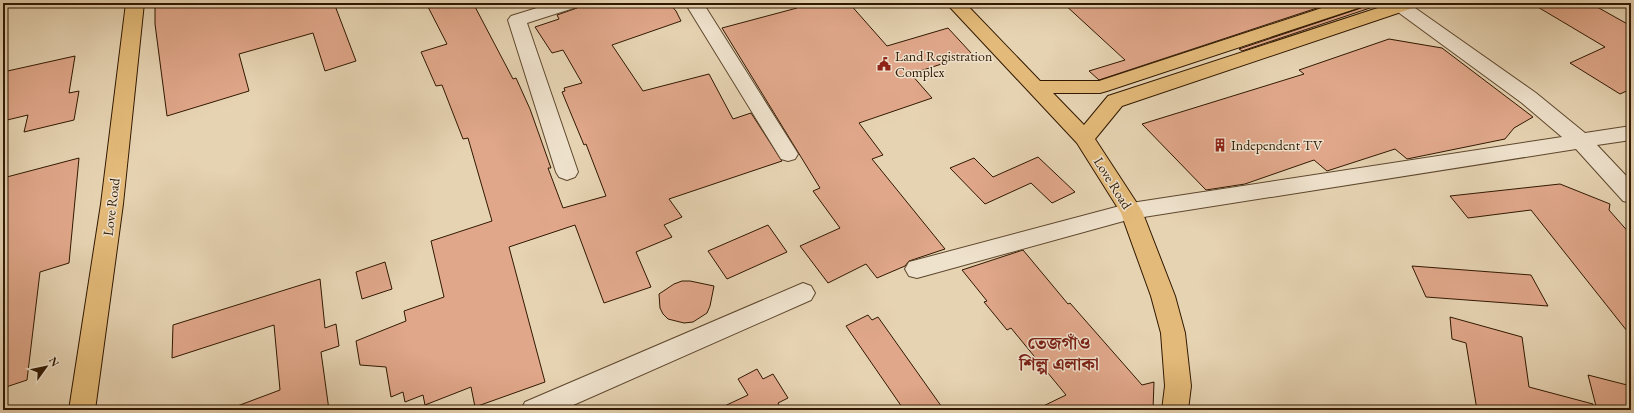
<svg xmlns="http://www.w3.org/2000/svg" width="1634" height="413" font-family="'EB Garamond','Noto Serif Bengali',serif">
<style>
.building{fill:#e0a78a;stroke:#301801}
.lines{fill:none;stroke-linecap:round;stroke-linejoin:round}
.minor-casing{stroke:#5e472d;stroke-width:2}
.major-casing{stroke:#301801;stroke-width:2}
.minor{fill:#efe2cd;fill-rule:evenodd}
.major{fill:#e3ba79;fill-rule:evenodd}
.labels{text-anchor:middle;stroke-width:3;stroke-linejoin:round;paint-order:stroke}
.poi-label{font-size:14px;fill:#301801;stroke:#efe2cd;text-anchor:start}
.street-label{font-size:14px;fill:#301801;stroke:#efe2cd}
.district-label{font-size:18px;font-weight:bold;fill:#7a1f14;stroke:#efe2cd}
</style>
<rect width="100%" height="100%" fill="#e6d3b2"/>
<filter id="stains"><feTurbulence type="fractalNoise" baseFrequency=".005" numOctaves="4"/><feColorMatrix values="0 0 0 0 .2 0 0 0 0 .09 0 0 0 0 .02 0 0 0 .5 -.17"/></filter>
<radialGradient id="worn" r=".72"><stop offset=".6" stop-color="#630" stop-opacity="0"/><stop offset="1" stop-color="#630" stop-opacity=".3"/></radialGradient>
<path class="building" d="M 155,3 L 334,3 L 356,61 L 325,71 L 313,33 L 239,54 L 249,91 L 167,116 L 155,24 Z
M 426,3 L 473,3 L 513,79 L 516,78 L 530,109 L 551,168 L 548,168 L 563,208 L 606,196 L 586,144 L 584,145 L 562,92 L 565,91 L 564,88 L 582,83 L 563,50 L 552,53 L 535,27 L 559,19 L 557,15 L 577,8 L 581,3 L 669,3 L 676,11 L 681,21 L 612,45 L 643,91 L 709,74 L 733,119 L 751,113 L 782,161 L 669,199 L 682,217 L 664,225 L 672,237 L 636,252 L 651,287 L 604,303 L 575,225 L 509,247 L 545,382 L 475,407 L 471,387 L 425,405 L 423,395 L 405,402 L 403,392 L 391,397 L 386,367 L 360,365 L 356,341 L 406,321 L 404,311 L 444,297 L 431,241 L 492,221 L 468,138 L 463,139 L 442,85 L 436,86 L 421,52 L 447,44 Z
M 793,3 L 849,3 L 887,46 L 948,28 L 972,54 L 911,74 L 932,98 L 859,123 L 883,155 L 872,159 L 945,249 L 909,261 L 905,266 L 877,278 L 866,264 L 828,283 L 800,246 L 840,228 L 813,191 L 820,188 L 722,28 L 797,8 Z
M 1063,3 L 1332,3 L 1099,80 L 1089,71 L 1125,60 Z
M 1365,3 L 1376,3 L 1376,6 L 1242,51 L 1239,49 L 1361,8 Z
M 1531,3 L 1590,3 L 1631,26 L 1631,89 L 1620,94 L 1570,63 L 1605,47 Z
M 1389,39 L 1442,48 L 1533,117 L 1514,128 L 1505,139 L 1407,159 L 1395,149 L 1327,171 L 1314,160 L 1245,184 L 1206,190 L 1142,124 L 1304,74 L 1299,70 Z
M 75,56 L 69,93 L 79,91 L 74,120 L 24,132 L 28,115 L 3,121 L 3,72 Z
M 1038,157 L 1075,192 L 1052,203 L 1031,183 L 985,204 L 950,168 L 974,158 L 993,177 Z
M 79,158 L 69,263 L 40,272 L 27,380 L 3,388 L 3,178 Z
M 1560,184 L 1610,204 L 1609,210 L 1631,235 L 1631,336 L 1531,210 L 1468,218 L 1450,196 Z
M 768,225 L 787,252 L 727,279 L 708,251 Z
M 1023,250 L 1068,304 L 1070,303 L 1142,385 L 1154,382 L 1153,410 L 1035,410 L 1066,395 L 1011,328 L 1007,330 L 984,302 L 987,301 L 962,270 Z
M 385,262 L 392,289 L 362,299 L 356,272 Z
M 1412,266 L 1531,275 L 1548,306 L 1426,297 Z
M 320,279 L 325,328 L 336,324 L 339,346 L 321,352 L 329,410 L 233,410 L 232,408 L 280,390 L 274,325 L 172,358 L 173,325 Z
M 682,281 L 690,281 L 714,286 L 710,306 L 707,313 L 693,322 L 684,323 L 668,319 L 663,314 L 660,308 L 659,294 L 674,284 Z
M 868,315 L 872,320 L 878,317 L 944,410 L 904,410 L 846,326 Z
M 1450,317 L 1522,337 L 1529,387 L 1593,404 L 1592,410 L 1477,410 L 1466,343 L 1452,339 Z
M 757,369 L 763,379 L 773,374 L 788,398 L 778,403 L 782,410 L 716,410 L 748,395 L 738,379 Z
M 1588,375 L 1631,386 L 1631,410 L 1597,410 Z"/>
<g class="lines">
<g class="minor-casing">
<path id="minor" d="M 553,3 L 580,3 L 577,7 L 527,23 L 578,172 L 575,177 L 567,180 L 559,177 L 556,172 L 508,20 L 511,16 Z
M 685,3 L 703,3 L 795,149 L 798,154 L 795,159 L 788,161 L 781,159 Z
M 1388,3 L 1408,3 L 1536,93 L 1585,133 L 1631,126 L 1631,140 L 1597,145 L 1631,181 L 1631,203 L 1623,201 L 1576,149 L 1131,219 L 917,278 L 909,276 L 905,269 L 909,262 L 1131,203 L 1562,137 L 1522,103 L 1391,7 Z
M 803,283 L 811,286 L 815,293 L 811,300 L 562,410 L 521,410 L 525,402 Z"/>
</g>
<g class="major-casing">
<path id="major" d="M 126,3 L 144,3 L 123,204 L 95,410 L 69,410 L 101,204 Z
M 946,3 L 965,3 L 1040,81 L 1099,81 L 1337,3 L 1364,3 L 1361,7 L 1107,91 L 1100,93 L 1053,93 L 1084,125 L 1108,96 L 1393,3 L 1419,3 L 1416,7 L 1122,106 L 1095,139 L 1142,211 L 1175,296 L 1185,333 L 1191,386 L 1188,410 L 1162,410 L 1165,386 L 1161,333 L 1151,296 L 1121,213 L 1077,143 Z"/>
</g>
<use href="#minor" class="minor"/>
<use href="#major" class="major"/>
</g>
<defs>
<g id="civic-bare" transform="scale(1.08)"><path d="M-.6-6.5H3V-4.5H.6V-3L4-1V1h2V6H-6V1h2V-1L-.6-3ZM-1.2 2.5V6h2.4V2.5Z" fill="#8f2418" stroke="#efe2cd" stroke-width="2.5" paint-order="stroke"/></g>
<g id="building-bare" transform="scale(1.08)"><path d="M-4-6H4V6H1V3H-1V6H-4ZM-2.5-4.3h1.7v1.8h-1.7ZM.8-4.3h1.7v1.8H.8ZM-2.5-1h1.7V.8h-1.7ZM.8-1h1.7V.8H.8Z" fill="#8f2418" stroke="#efe2cd" stroke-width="2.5" paint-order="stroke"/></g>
</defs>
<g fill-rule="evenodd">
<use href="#civic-bare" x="884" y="64"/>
<use href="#building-bare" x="1220" y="145"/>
</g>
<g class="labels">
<g class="poi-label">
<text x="895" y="61">Land Registration<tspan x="895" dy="16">Complex</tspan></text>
<text x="1231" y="150">Independent TV</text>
</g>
<g class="street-label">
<text transform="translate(1113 183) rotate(58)" y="5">Love Road</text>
<text transform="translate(111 207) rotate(-83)" y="5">Love Road</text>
</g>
<g class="district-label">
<text x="1059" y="349">তেজগাঁও<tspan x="1059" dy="21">শিল্প এলাকা</tspan></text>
</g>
</g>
<rect width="1634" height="413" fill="none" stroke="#e6d3b2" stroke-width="16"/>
<rect x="4" y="4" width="1626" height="405" fill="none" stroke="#301801" stroke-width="2"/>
<rect x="8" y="8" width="1618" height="397" fill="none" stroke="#301801"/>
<g transform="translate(46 367) rotate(57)" stroke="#efe2cd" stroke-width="3" paint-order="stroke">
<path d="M0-3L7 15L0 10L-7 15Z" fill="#301801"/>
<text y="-6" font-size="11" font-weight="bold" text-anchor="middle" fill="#301801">N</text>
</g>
<rect width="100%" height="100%" filter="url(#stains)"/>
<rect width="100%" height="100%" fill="url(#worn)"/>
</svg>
